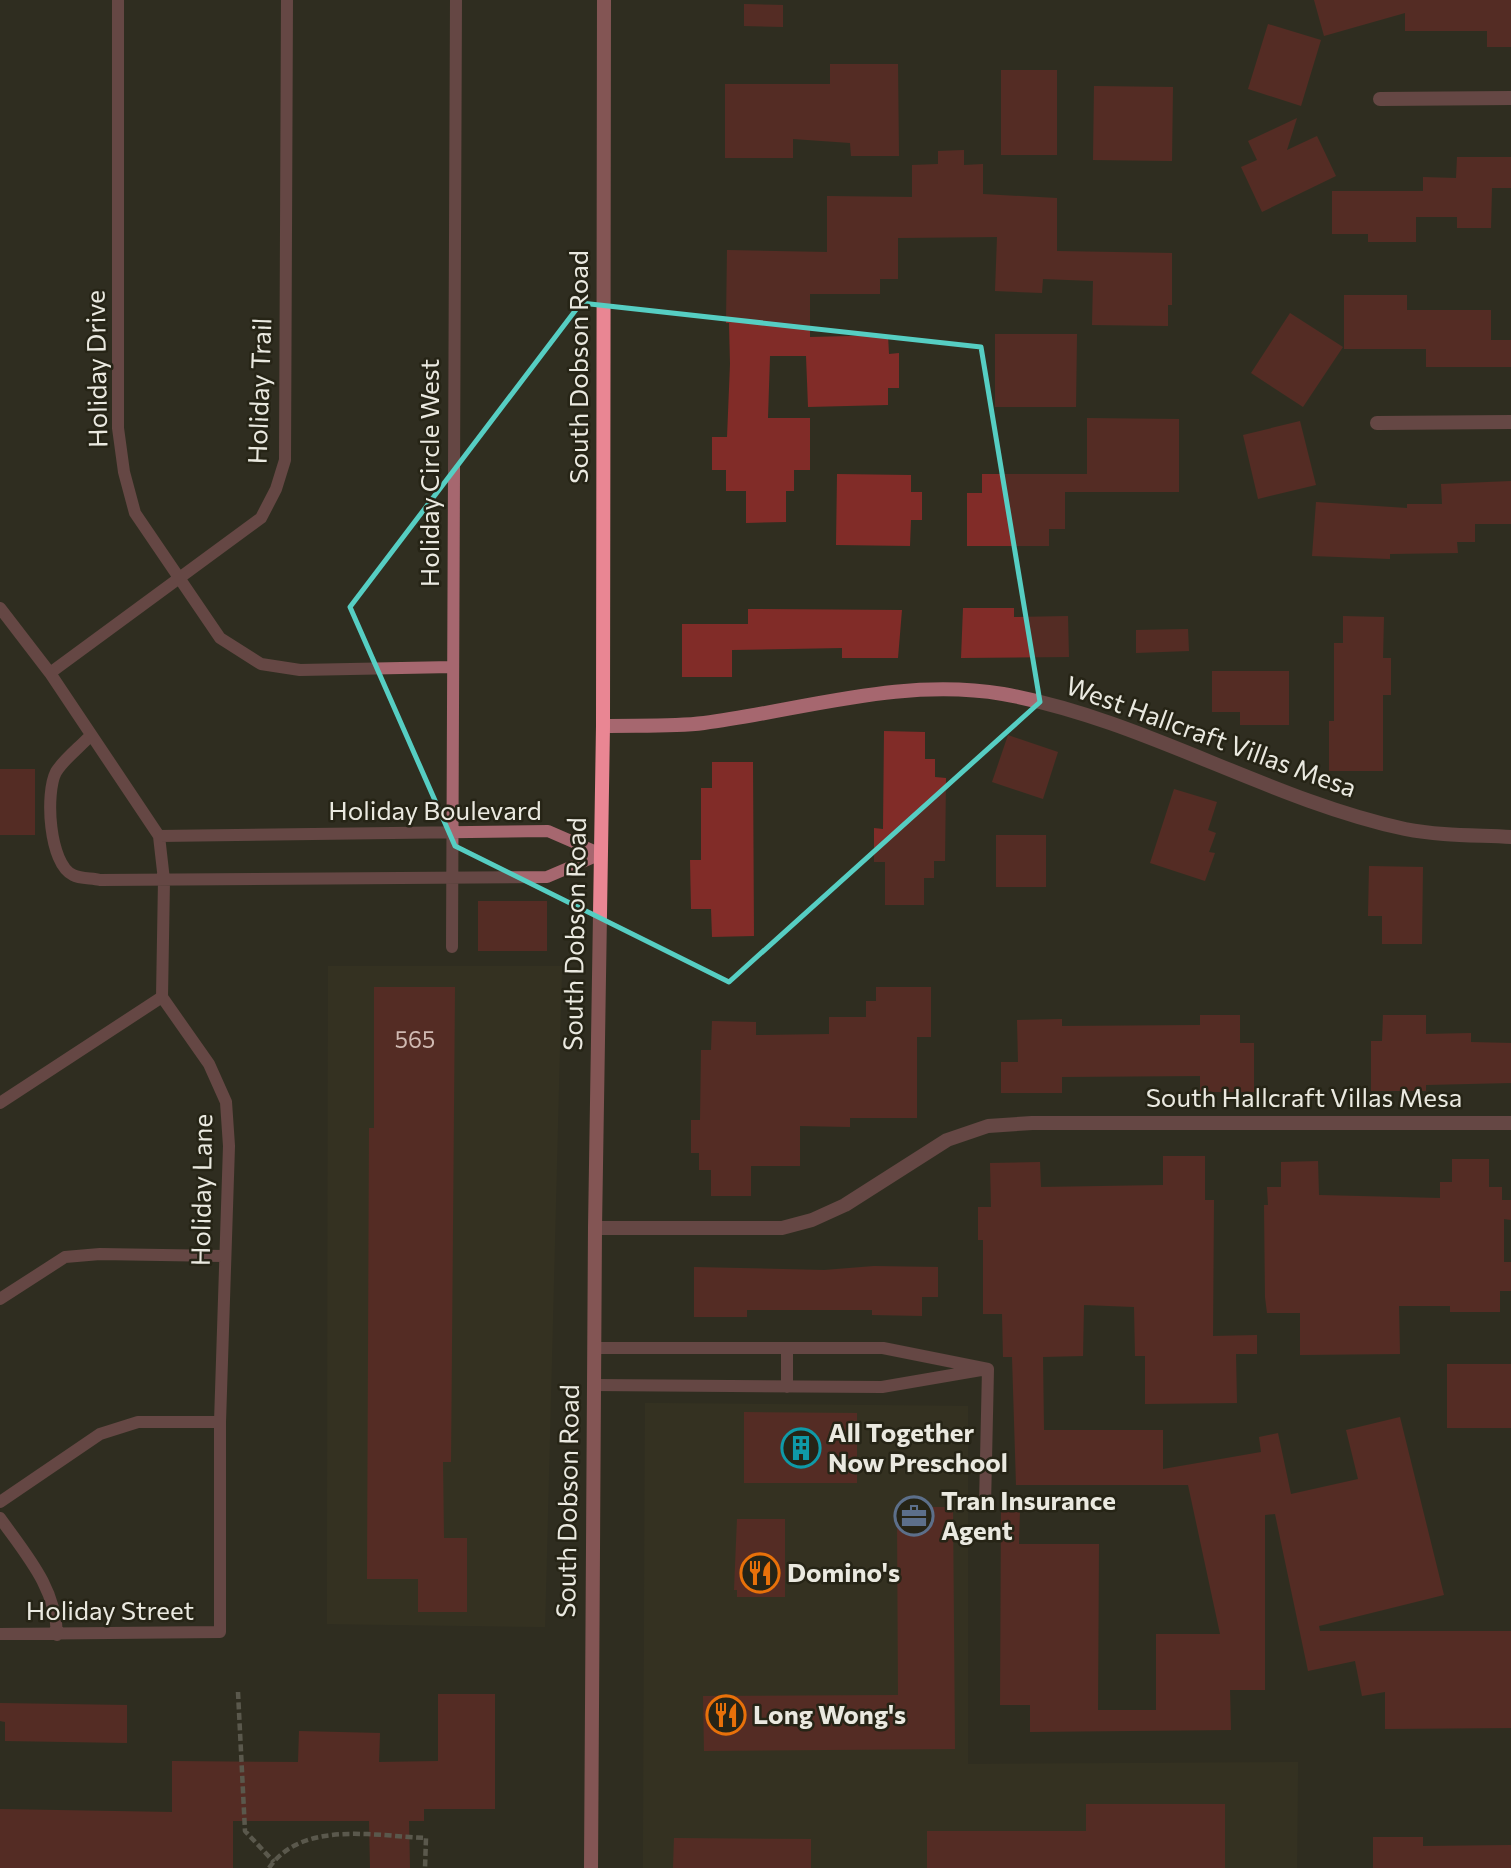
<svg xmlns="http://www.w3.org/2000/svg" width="1511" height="1868" font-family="Commissioner,sans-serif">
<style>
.built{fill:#3b3723}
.building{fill:#812c28}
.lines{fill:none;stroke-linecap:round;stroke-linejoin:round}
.path{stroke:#8f8d82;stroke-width:4.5;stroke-dasharray:7 3.5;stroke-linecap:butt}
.service{stroke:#a6676f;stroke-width:12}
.minor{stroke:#a6676f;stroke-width:14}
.secondary{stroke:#e98693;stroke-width:14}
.marked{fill:none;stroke:#56cec3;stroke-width:5;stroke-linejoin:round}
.labels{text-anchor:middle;stroke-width:5;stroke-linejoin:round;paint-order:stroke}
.number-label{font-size:23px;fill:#d0bab2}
.street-label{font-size:26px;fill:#eae9e0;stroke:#262416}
.poi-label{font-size:26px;font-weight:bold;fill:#eae9e0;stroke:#262416;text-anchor:start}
</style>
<rect width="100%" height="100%" fill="#302e20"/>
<path class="built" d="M 328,966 L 562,966 L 545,1627 L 327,1624 Z
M 645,1403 L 968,1406 L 968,1764 L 1298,1762 L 1297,1868 L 643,1868 Z"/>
<path class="building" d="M 1314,0 L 1511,0 L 1511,47 L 1487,47 L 1487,31 L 1405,31 L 1405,13 L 1324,36 Z
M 744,4 L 783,5 L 783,27 L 744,26 Z
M 1268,24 L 1321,40 L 1301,106 L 1248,89 Z
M 830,64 L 898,64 L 899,156 L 851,156 L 850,143 L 793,139 L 793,158 L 725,158 L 725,84 L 830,84 Z
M 1001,70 L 1057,70 L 1057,155 L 1001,155 Z
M 1094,86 L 1173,87 L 1172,161 L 1093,160 Z
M 1297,118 L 1287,150 L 1317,136 L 1336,176 L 1262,212 L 1241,167 L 1257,160 L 1248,141 Z
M 964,150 L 964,165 L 983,164 L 983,194 L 1057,198 L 1057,251 L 1172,253 L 1172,305 L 1168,305 L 1168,326 L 1092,325 L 1093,281 L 1043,279 L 1042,293 L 995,291 L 997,237 L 898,238 L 898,279 L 880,279 L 880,294 L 810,294 L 810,337 L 888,335 L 889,354 L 899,353 L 899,388 L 888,388 L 888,405 L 808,407 L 806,356 L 770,356 L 768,418 L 810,418 L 810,470 L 794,470 L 794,491 L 786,491 L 786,522 L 746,523 L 746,491 L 726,491 L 726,470 L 712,470 L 712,437 L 727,437 L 730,364 L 729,323 L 726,323 L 727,250 L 827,252 L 827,196 L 912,197 L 912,165 L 938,164 L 938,151 Z
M 1457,157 L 1511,157 L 1511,188 L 1492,188 L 1491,228 L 1457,228 L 1457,217 L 1416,217 L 1416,242 L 1368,242 L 1368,234 L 1332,234 L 1332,191 L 1423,191 L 1423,177 L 1456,178 Z
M 1344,295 L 1407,295 L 1407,310 L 1491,310 L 1491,340 L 1511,340 L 1511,367 L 1426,367 L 1426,349 L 1344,349 Z
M 1290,313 L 1343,347 L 1303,407 L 1251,373 Z
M 995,334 L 1077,334 L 1076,407 L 995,407 Z
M 1087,418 L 1179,419 L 1179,492 L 1065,492 L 1065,529 L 1049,529 L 1049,546 L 967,546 L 967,493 L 982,493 L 982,474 L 1087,474 Z
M 1300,421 L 1316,485 L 1258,499 L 1243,435 Z
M 837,474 L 911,475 L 911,492 L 922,492 L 922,520 L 911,520 L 910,546 L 836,545 Z
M 1511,481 L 1511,524 L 1475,524 L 1475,542 L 1457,542 L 1458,553 L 1390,554 L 1390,559 L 1312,556 L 1316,502 L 1407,508 L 1407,504 L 1442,504 L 1441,484 Z
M 963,608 L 1014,608 L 1014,617 L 1068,616 L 1069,657 L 961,658 Z
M 748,609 L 902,610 L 898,658 L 842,658 L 842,648 L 732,650 L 732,677 L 682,677 L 682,624 L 748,624 Z
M 1343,616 L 1384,617 L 1383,658 L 1391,658 L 1391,695 L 1383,695 L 1383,771 L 1329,771 L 1329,721 L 1334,721 L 1334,643 L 1343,643 Z
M 1188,629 L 1189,651 L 1136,653 L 1136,630 Z
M 1212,671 L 1289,671 L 1289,725 L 1240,725 L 1240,712 L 1212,712 Z
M 884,731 L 925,732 L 925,759 L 935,759 L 935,777 L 946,778 L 945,861 L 934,861 L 934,878 L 924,878 L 924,905 L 885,905 L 885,862 L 874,862 L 874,828 L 883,829 Z
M 1008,735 L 1058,752 L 1043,799 L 992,782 Z
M 712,762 L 753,762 L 754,936 L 712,937 L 711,909 L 691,909 L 690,860 L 701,860 L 701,788 L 712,788 Z
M 0,769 L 35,769 L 35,835 L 0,835 Z
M 1174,789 L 1217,802 L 1208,830 L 1216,833 L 1209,852 L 1215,853 L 1205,881 L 1150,863 Z
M 996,835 L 1046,835 L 1046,887 L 996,887 Z
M 1369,866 L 1423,867 L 1422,944 L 1382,944 L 1382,916 L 1368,916 Z
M 478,901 L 547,901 L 547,951 L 478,951 Z
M 374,987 L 455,987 L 451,1462 L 443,1462 L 444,1538 L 467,1538 L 467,1612 L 418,1612 L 418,1579 L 367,1579 L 369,1128 L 374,1128 Z
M 876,987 L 931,987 L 931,1037 L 917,1037 L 917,1118 L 850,1118 L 850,1127 L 800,1126 L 800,1166 L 751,1166 L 751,1196 L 711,1196 L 711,1170 L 699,1170 L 699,1153 L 691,1153 L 691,1120 L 700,1120 L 701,1050 L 711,1050 L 712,1021 L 756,1022 L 756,1035 L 829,1034 L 829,1017 L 866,1017 L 866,1001 L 876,1001 Z
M 1200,1015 L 1240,1015 L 1240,1043 L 1254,1043 L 1254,1092 L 1200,1092 L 1200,1076 L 1062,1077 L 1062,1093 L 1001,1093 L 1001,1062 L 1018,1062 L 1017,1020 L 1062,1019 L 1062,1026 L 1200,1025 Z
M 1383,1015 L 1426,1015 L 1426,1034 L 1471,1033 L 1471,1042 L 1511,1043 L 1511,1083 L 1426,1085 L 1426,1091 L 1371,1091 L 1371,1041 L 1382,1041 Z
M 1163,1156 L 1205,1156 L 1205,1200 L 1214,1200 L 1213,1336 L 1257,1335 L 1257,1354 L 1236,1354 L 1237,1403 L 1145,1404 L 1145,1356 L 1135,1356 L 1134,1307 L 1084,1305 L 1083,1356 L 1043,1357 L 1044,1430 L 1163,1430 L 1163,1469 L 1261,1452 L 1259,1437 L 1278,1433 L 1291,1494 L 1358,1479 L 1346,1430 L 1400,1417 L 1444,1595 L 1319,1626 L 1320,1631 L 1511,1631 L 1511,1728 L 1385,1729 L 1385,1692 L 1362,1696 L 1355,1661 L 1308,1671 L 1275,1514 L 1265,1515 L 1265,1690 L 1230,1690 L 1231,1730 L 1030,1732 L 1030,1705 L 1000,1705 L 1001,1509 L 1020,1509 L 1019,1544 L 1099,1544 L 1098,1710 L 1156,1710 L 1156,1634 L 1220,1634 L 1188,1485 L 1016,1485 L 1012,1357 L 1003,1357 L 1002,1314 L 983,1314 L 983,1240 L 978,1240 L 978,1207 L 991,1207 L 990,1163 L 1040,1162 L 1041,1187 L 1163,1185 Z
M 1452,1159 L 1489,1159 L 1489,1187 L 1502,1187 L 1502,1200 L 1511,1200 L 1511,1220 L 1504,1219 L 1504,1262 L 1511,1262 L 1511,1291 L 1500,1291 L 1500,1312 L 1450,1312 L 1450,1306 L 1399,1306 L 1400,1354 L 1300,1355 L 1300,1313 L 1267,1313 L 1265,1297 L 1264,1205 L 1268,1205 L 1267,1187 L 1281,1187 L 1281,1162 L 1318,1161 L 1319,1195 L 1440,1198 L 1440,1182 L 1452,1182 Z
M 874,1266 L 938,1267 L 938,1297 L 922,1297 L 922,1316 L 872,1315 L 872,1310 L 747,1310 L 747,1317 L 694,1317 L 694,1267 L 824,1270 Z
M 1447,1364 L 1511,1364 L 1511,1428 L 1447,1428 Z
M 744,1412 L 857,1413 L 857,1483 L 744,1483 Z
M 904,1507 L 953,1507 L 955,1749 L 704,1751 L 703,1696 L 898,1695 L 897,1512 L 904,1512 Z
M 737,1519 L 785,1519 L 785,1597 L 737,1597 L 737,1590 L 734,1590 Z
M 438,1694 L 495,1694 L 495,1809 L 424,1809 L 424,1821 L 409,1821 L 410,1868 L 370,1868 L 369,1821 L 233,1821 L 233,1868 L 0,1868 L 0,1809 L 172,1812 L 172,1761 L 298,1762 L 299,1731 L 380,1733 L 379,1762 L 438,1761 Z
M 0,1703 L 127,1705 L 127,1743 L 5,1741 L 5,1722 L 0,1721 Z
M 1086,1804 L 1225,1804 L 1225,1868 L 927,1868 L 927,1831 L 1086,1831 Z
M 1373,1837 L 1423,1837 L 1423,1846 L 1511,1845 L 1511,1868 L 1373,1868 Z
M 674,1838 L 811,1839 L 811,1868 L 673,1868 Z"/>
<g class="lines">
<path class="path" d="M 238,1692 L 245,1831 L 274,1862
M 269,1868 C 302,1820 375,1836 426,1838 L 425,1868"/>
<path class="service" d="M 118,0 L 118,428 L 124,472 L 135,513 L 220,638 L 261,664 L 300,670 L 452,667
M 0,608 L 50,673 L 159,836 L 164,880 L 162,997 L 209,1064 L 226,1102 L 229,1146 L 220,1422 L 220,1632 L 0,1634
M 50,673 L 261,518 L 276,489 L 285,460 L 287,0
M 90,736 C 80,747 64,759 56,772 C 45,793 49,864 73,875 C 80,879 92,878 100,880 L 547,877 L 601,854
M 159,836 L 548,831 L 601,854
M 452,947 L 456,0
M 0,1103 L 162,997
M 0,1299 L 65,1257 L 100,1254 L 223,1256
M 594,1348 L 883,1348 L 988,1369
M 594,1385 L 882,1387 L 981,1370
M 787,1387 L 787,1349
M 0,1502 L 100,1434 L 138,1422 L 220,1422
M 985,1505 L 988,1369
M 0,1518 C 27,1556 56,1588 57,1635"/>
<path class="minor" d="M 1380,99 L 1511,98
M 1377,423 L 1511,422
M 603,726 C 636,725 671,727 704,723 C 803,710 902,677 1003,694 C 1143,719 1267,799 1405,829 C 1441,836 1475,835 1511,837
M 595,1228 L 782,1228 L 812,1220 L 845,1205 L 947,1140 L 988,1126 L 1032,1123 L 1511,1123"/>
<path class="secondary" d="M 591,1868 L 595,1228 L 603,726 L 604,0"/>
</g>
<path d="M0 0H1511V1868H0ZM 581,303 L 981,347 L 1040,702 L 729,982 L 455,846 L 350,607 Z" fill="#302e20" fill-opacity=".55" fill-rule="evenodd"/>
<path class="marked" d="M 581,303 L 981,347 L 1040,702 L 729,982 L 455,846 L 350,607 Z"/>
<defs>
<g id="building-ring" transform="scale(2.0125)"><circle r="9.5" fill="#262416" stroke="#0f9aa8" stroke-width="1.5"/><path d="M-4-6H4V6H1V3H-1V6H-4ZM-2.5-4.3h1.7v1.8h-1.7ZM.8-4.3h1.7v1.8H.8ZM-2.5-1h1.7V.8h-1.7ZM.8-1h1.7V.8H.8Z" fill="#0f9aa8"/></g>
<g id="office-ring" transform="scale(2.0125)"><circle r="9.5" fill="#262416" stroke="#5c6f8a" stroke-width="1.5"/><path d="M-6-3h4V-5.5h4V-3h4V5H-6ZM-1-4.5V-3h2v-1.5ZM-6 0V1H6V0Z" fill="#5c6f8a"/></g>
<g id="restaurant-ring" transform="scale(2.0125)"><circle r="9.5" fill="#262416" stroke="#e8710a" stroke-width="1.5"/><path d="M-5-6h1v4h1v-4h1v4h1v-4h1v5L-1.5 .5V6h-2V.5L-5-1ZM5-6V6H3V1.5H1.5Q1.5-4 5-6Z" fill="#e8710a"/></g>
</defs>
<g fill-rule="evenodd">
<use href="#building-ring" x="801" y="1448"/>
<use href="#office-ring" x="914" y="1516"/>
<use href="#restaurant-ring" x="760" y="1573"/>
<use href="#restaurant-ring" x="726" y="1715"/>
</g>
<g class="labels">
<g class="number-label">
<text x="415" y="1048">565</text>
</g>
<g class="street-label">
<text transform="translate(579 367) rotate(-90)" y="9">South Dobson Road</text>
<text transform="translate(97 369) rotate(-91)" y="9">Holiday Drive</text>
<text transform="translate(260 391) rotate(-88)" y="9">Holiday Trail</text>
<text transform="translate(430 473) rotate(-90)" y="9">Holiday Circle West</text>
<text transform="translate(1211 737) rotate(20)" y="9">West Hallcraft Villas Mesa</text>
<text x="435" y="820">Holiday Boulevard</text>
<text transform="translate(575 934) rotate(-89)" y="9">South Dobson Road</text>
<text x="1304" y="1107">South Hallcraft Villas Mesa</text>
<text transform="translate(202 1190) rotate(-89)" y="9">Holiday Lane</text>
<text transform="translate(568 1501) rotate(-89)" y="9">South Dobson Road</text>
<text x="110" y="1620">Holiday Street</text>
</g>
<g class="poi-label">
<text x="828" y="1442">All Together<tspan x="828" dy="30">Now Preschool</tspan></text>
<text x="941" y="1510">Tran Insurance<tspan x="941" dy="30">Agent</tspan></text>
<text x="787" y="1582">Domino's</text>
<text x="753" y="1724">Long Wong's</text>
</g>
</g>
</svg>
